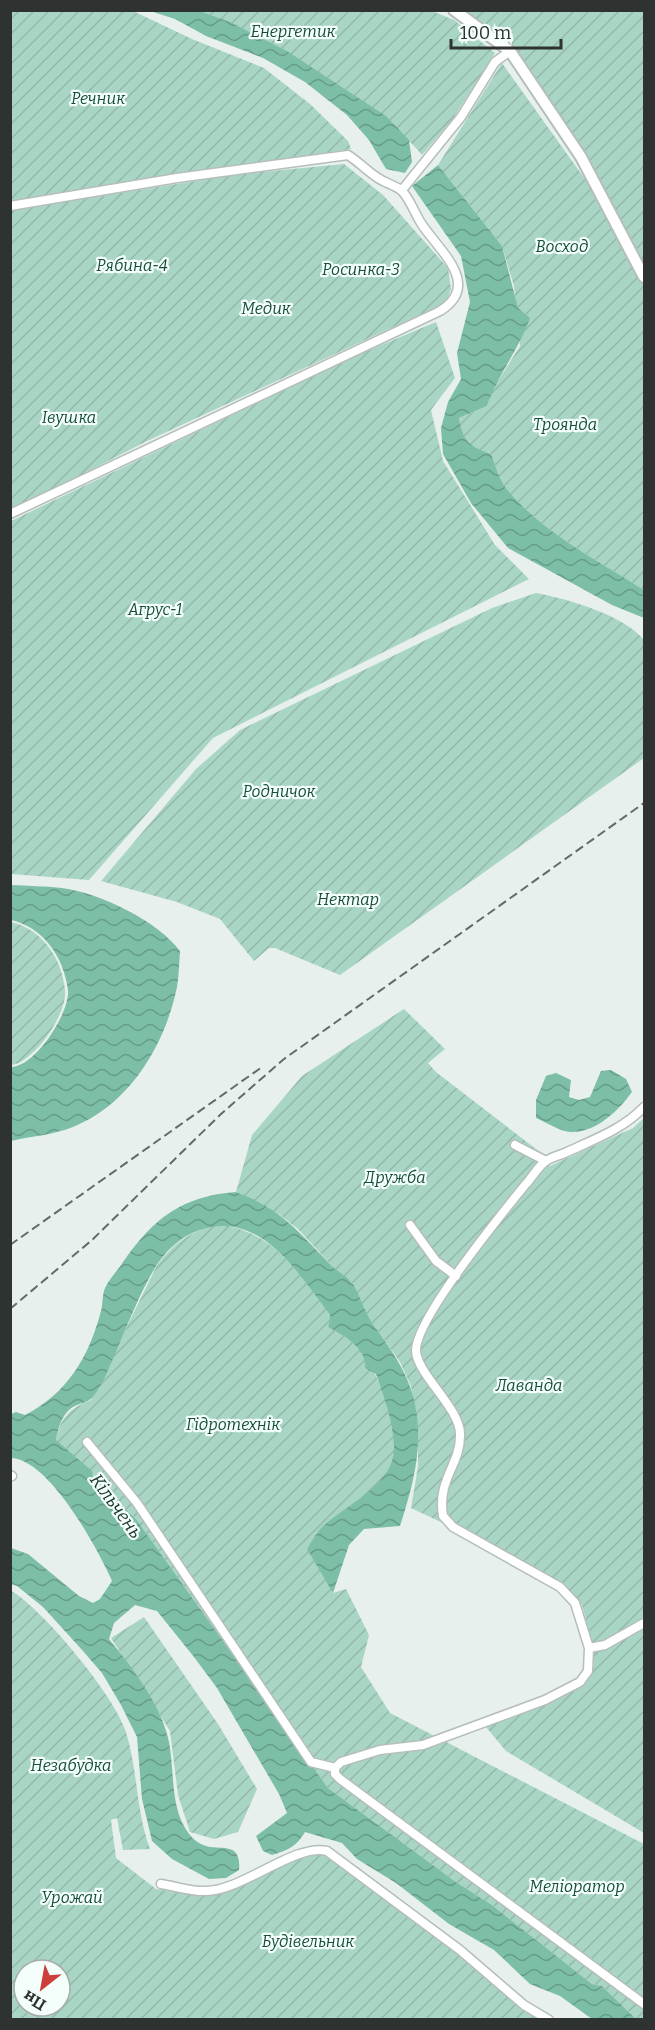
<svg xmlns="http://www.w3.org/2000/svg" width="655" height="2030" font-family="Bitter,serif">
<style>
.garden{fill:url(#garden-furrows);fill-rule:evenodd}
.water{fill:url(#water-waves)}
.lines{fill:none;stroke-linecap:round;stroke-linejoin:round}
.minor-casing{stroke:#b5beba;stroke-width:11}
.tertiary-casing{stroke:#b5beba;stroke-width:14}
.minor{stroke:#fff;stroke-width:8}
.tertiary{stroke:#fff;stroke-width:10}
.rail{stroke:#646a67;stroke-width:2;stroke-dasharray:9 4.5;stroke-linecap:butt}
.labels{text-anchor:middle;stroke-width:4.5;stroke-linejoin:round;paint-order:stroke}
.park-label{font-size:16px;font-style:italic;fill:#164d3c;stroke:#f4fefa}
.water-label{font-size:18px;font-style:italic;fill:#15342a;stroke:#f4fefa}
</style>
<defs>
<pattern id="garden-furrows" width="10" height="10" patternUnits="userSpaceOnUse" patternTransform="scale(1.5)"><rect width="10" height="10" fill="#a9d6c4"/><path d="M-1 1l2-2M0 10L10 0M9 11l2-2" fill="none" stroke="#92b8a9"/></pattern>
<pattern id="water-waves" width="16" height="10" patternUnits="userSpaceOnUse" patternTransform="scale(1.5)"><rect width="16" height="10" fill="#7dbfa6"/><path d="M0 5q4-4 8 0t8 0" fill="none" stroke="#679c88"/></pattern>
</defs>
<rect width="100%" height="100%" fill="#e7f0ec"/>
<path class="garden" d="M 11,11 L 133,11 L 192,39 L 264,68 L 310,104 L 348,141 L 351,149 L 11,201 Z
M 200,11 L 432,11 L 454,20 L 495,53 L 452,120 L 422,155 C 393,121 372,109 337,85 C 293,55 250,29 200,11 Z
M 466,11 L 644,11 L 644,269 C 594,185 541,73 466,11 Z
M 502,63 L 615,221 L 644,273 L 644,590 C 596,559 543,533 506,488 C 499,479 495,464 491,454 C 467,445 464,443 459,418 L 487,406 L 493,389 L 520,346 L 514,286 L 502,246 L 438,165 Z
M 344,164 L 383,195 L 448,268 L 451,289 L 447,302 L 145,442 L 11,511 L 11,210 L 240,174 Z
M 436,322 L 455,378 L 431,410 L 443,461 L 495,545 L 529,579 L 213,738 L 89,880 L 11,874 L 11,521 L 353,357 Z
M 536,593 C 568,599 624,615 644,640 L 644,758 L 340,975 L 275,948 L 269,948 L 254,961 L 220,919 L 177,902 L 101,881 L 196,769 L 240,730 L 492,608 Z
M 11,922 C 42,929 62,958 65,990 C 68,1013 34,1063 11,1065 Z
M 404,1009 L 445,1049 L 428,1063 L 436,1072 L 545,1156 L 550,1166 L 633,1128 L 644,1118 L 644,1833 L 506,1751 L 486,1727 L 556,1700 L 586,1683 L 594,1666 L 591,1638 L 582,1605 L 566,1587 L 496,1548 L 411,1508 L 418,1466 L 418,1429 L 411,1386 L 400,1362 L 368,1317 L 352,1282 L 336,1270 L 298,1229 L 280,1215 L 236,1192 L 252,1135 L 302,1076 Z
M 216,1224 C 273,1230 299,1272 330,1315 L 328,1327 C 339,1333 350,1339 358,1348 C 377,1366 404,1438 393,1463 C 379,1494 338,1511 316,1534 L 333,1593 L 346,1589 L 369,1635 L 361,1667 L 390,1713 L 644,1844 L 644,2019 L 636,2019 L 602,1986 L 592,1984 L 492,1905 L 456,1882 L 328,1788 L 136,1519 L 116,1500 L 95,1489 L 56,1440 C 60,1418 70,1408 91,1400 L 157,1265 C 176,1241 188,1234 216,1224 Z
M 10,1590 C 43,1609 115,1696 126,1732 C 138,1771 136,1812 150,1849 L 123,1850 L 117,1818 L 111,1820 L 116,1858 L 156,1889 L 203,1896 L 321,1851 L 336,1859 L 361,1882 L 442,1941 L 523,2010 L 539,2019 L 11,2019 ZM 24,1970 L 60,1970 L 60,2006 L 24,2006 Z
M 144,1617 L 218,1724 L 257,1789 L 238,1832 L 214,1839 L 190,1832 L 178,1795 L 170,1731 L 111,1638 Z"/>
<path class="water" d="M 150,11 L 200,11 L 230,22 L 287,51 L 386,116 L 409,140 L 412,162 L 405,173 L 386,169 L 369,140 L 347,115 L 305,82 L 263,58 L 206,36 L 175,19 Z
M 438,165 L 502,246 L 518,308 L 530,318 C 519,349 498,375 487,406 L 459,418 C 464,443 468,445 491,454 C 495,464 499,479 506,488 C 543,533 596,559 644,590 L 644,618 L 612,605 L 508,548 L 471,503 L 443,454 L 441,428 L 448,402 L 461,379 L 457,353 L 470,302 L 461,256 L 412,186 Z
M 11,885 C 28,886 45,886 62,888 C 100,893 158,921 180,951 C 179,963 179,976 177,987 C 165,1045 130,1104 73,1127 C 53,1135 32,1136 11,1141 L 11,1067 C 35,1067 70,1013 68,990 C 64,957 43,927 11,920 Z
M 611,1070 L 626,1079 L 632,1092 C 619,1110 596,1133 571,1132 C 561,1132 546,1122 536,1118 L 536,1100 L 546,1076 L 556,1073 L 571,1080 L 569,1097 L 579,1100 L 590,1097 L 601,1071 Z
M 236,1192 C 283,1210 298,1232 332,1266 C 338,1272 348,1277 353,1284 C 360,1296 364,1310 371,1321 C 391,1350 411,1375 416,1410 C 423,1451 412,1488 400,1526 L 364,1529 L 349,1545 L 333,1593 L 307,1549 C 312,1541 316,1533 323,1526 C 347,1504 396,1484 394,1446 C 393,1421 384,1397 376,1374 L 365,1368 C 367,1348 344,1336 328,1327 L 330,1315 C 299,1274 260,1209 200,1230 C 182,1236 169,1248 158,1263 C 139,1292 121,1342 106,1375 C 102,1383 97,1392 92,1398 C 88,1402 81,1403 75,1406 C 63,1411 58,1428 56,1440 L 92,1471 L 95,1489 L 116,1500 L 136,1519 L 328,1788 L 456,1882 L 492,1905 L 592,1984 L 602,1986 L 636,2019 L 592,2019 L 560,1996 L 530,1984 L 494,1950 L 449,1924 L 396,1883 L 357,1859 L 342,1843 L 305,1832 C 296,1847 288,1850 272,1855 L 263,1851 L 256,1836 L 287,1813 L 279,1794 L 217,1688 L 194,1657 L 157,1611 L 135,1605 L 114,1623 L 109,1639 C 132,1667 162,1706 169,1742 C 174,1768 171,1795 181,1820 C 185,1829 192,1840 201,1844 C 217,1853 242,1838 239,1870 L 226,1878 L 209,1879 L 172,1859 L 152,1841 L 142,1799 L 137,1737 L 121,1705 L 102,1673 L 83,1651 L 43,1607 L 17,1586 L 11,1584 L 11,1548 L 28,1554 L 79,1596 L 93,1603 L 100,1599 L 112,1581 C 98,1549 49,1459 11,1458 L 11,1414 L 16,1412 L 25,1415 C 68,1393 89,1356 101,1311 C 103,1304 102,1295 105,1288 C 109,1279 118,1270 123,1262 C 154,1218 182,1196 236,1192 Z"/>
<g class="lines">
<g class="minor-casing">
<path id="minor" d="M 402,190 L 461,117 L 495,62 L 510,51
M 10,206 L 177,178 L 348,155 C 359,162 367,171 378,178 C 385,183 397,186 402,191 C 410,199 415,214 421,223 C 438,250 483,284 440,311 L 10,514
M 515,1145 L 546,1161
M 410,1225 L 436,1261 L 456,1276
M 87,1442 L 137,1503 L 311,1762 L 335,1768 L 341,1762 L 380,1750 L 423,1745 L 545,1700 L 580,1682 L 588,1671 L 589,1648 L 575,1603 L 560,1587 L 453,1527 L 443,1516 C 437,1478 461,1465 460,1434 C 460,1408 417,1374 416,1351 C 415,1320 503,1212 525,1185 C 532,1178 538,1166 546,1161 C 551,1157 561,1155 567,1152 C 595,1139 623,1129 644,1107
M 10,1475 L 12,1476
M 589,1648 L 605,1645 L 644,1623
M 335,1768 L 335,1774 L 340,1779 L 644,2004
M 161,1884 C 175,1886 192,1892 206,1891 C 242,1891 295,1843 327,1851 L 460,1950 L 524,2005 L 549,2020"/>
</g>
<g class="tertiary-casing">
<path id="tertiary" d="M 454,10 L 510,51 L 581,157 L 644,277"/>
</g>
<use href="#minor" class="minor"/>
<use href="#tertiary" class="tertiary"/>
<path class="rail" d="M 10,1245 L 262,1067
M 10,1309 L 92,1240 L 221,1114 L 284,1059 L 644,803"/>
</g>
<g class="labels">
<g class="park-label">
<text x="293" y="37">Енергетик</text>
<text x="98" y="104">Речник</text>
<text x="562" y="252">Восход</text>
<text x="132" y="271">Рябина-4</text>
<text x="361" y="275">Росинка-3</text>
<text x="266" y="314">Медик</text>
<text x="69" y="423">Івушка</text>
<text x="565" y="430">Троянда</text>
<text x="155" y="615">Агрус-1</text>
<text x="279" y="797">Родничок</text>
<text x="348" y="905">Нектар</text>
<text x="395" y="1183">Дружба</text>
<text x="529" y="1391">Лаванда</text>
<text x="233" y="1430">Гідротехнік</text>
<text x="71" y="1771">Незабудка</text>
<text x="577" y="1892">Меліоратор</text>
<text x="72" y="1903">Урожай</text>
<text x="308" y="1947">Будівельник</text>
</g>
<g class="water-label">
<text transform="translate(116 1506) rotate(54)" y="6">Кільчень</text>
</g>
</g>
<rect width="655" height="2030" fill="none" stroke="#2e3230" stroke-width="24"/>
<g transform="translate(42 1988) rotate(211)"><circle r="28" fill="#f4fefa" stroke="#a5aca9" stroke-width="1.5"/>
<path d="M0-4.5L10 22L0 15L-10 22Z" fill="#cd3e3d"/>
<text y="-9" font-size="16" font-weight="bold" text-anchor="middle" fill="#2e3230">Пн</text>
</g>
<path d="M451 39v9h110v-9" fill="none" stroke="#2e3230" stroke-width="3"/>
<text x="460" y="39" font-size="18" fill="#2e3230" stroke="#f4fefa" stroke-width="4.5" paint-order="stroke">100 m</text>
</svg>
